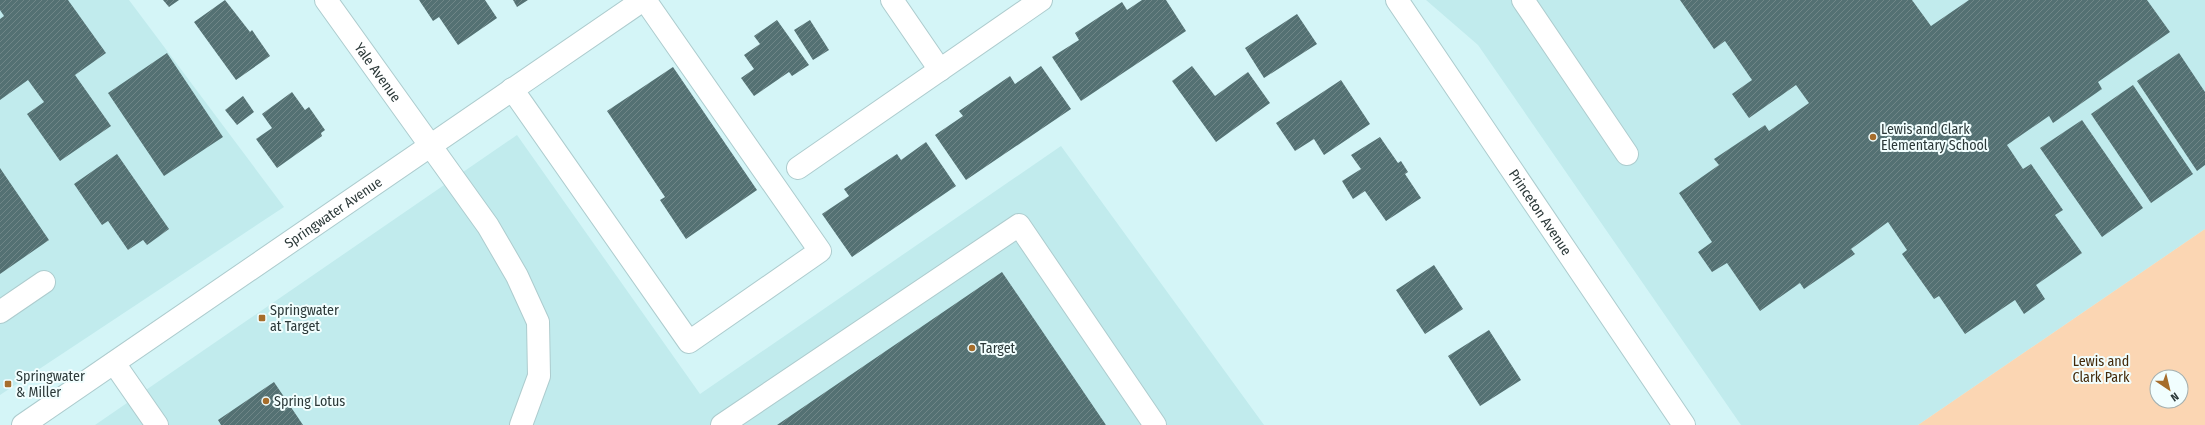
<svg xmlns="http://www.w3.org/2000/svg" width="2205" height="425" font-family="'Fira Sans Condensed',sans-serif">
<defs>
<pattern id="building-hatch" width="6" height="6" patternUnits="userSpaceOnUse"><rect width="6" height="6" fill="#547173"/><path d="M-1 1l2-2M0 6l6-6M5 7l2-2" fill="none" stroke="#6f8687"/></pattern>
</defs>
<rect width="100%" height="100%" fill="#d4f5f7"/>
<path fill="#c1ebed" d="M0,0H129L284,207L0,395Z
M1426,0H2205V229L1918,425H1741L1478,45Z
M517,135L700,394L1061,146L1264,425H95Z"/>
<path fill="#fbd6b3" fill-rule="evenodd" d="M2205,229V425H1918ZM2157,377H2181V401H2157Z"/>
<path fill="url(#building-hatch)" d="M0,0H68L106,53L75,75L111,126L60,161L27,114L44,102L28,80L0,100V19L4,16L0,10Z
M163,0H179L169,7Z
M225,0L250,32L252,30L270,56L236,80L194,22Z
M419,0H485L497,18L458,45L439,17L433,21Z
M513,0H528L517,7Z
M1142,0H1166L1186,31L1081,101L1052,57L1079,40L1075,33L1122,2L1127,10Z
M1680,0H1912L1931,26L1969,0H2147L2170,32L2098,82L2102,89L2053,123L2049,116L2007,145L2023,169L2031,164L2063,210L2055,215L2082,253L2036,285L2045,299L2024,314L2015,300L1965,334L1939,296L1934,299L1902,254L1907,250L1888,222L1851,249L1855,254L1804,289L1800,283L1760,311L1727,263L1712,272L1698,252L1712,242L1679,193L1719,165L1714,159L1765,125L1769,131L1809,103L1796,85L1749,118L1732,94L1752,80L1725,41L1714,49Z
M1297,14L1317,44L1264,78L1245,48Z
M777,20L809,65L792,76L789,72L754,96L741,78L754,69L744,55L760,44L754,36Z
M810,20L829,50L813,60L794,30Z
M167,53L223,137L164,176L108,93Z
M2179,53L2205,92V165L2197,171L2137,81Z
M1041,66L1071,109L966,180L935,135L963,116L959,111L1010,76L1015,84Z
M1192,66L1215,96L1248,72L1270,103L1216,142L1172,81Z
M673,67L757,190L686,239L660,200L665,197L607,111Z
M1341,80L1370,124L1324,155L1314,139L1295,151L1276,123Z
M2133,85L2193,174L2151,203L2091,114Z
M292,92L305,110L309,107L325,130L321,133L322,136L277,168L256,139L272,128L262,114Z
M243,96L254,112L237,125L225,110Z
M2082,120L2143,208L2102,237L2040,148Z
M1380,137L1398,163L1401,161L1408,172L1405,174L1421,198L1386,221L1365,191L1353,199L1342,181L1361,169L1351,155Z
M926,142L956,186L852,257L822,214L849,196L844,189L897,154L901,160Z
M117,154L169,229L147,245L143,240L128,250L108,221L102,225L74,184Z
M0,168L49,240L0,274Z
M1434,265L1463,309L1425,334L1396,290Z
M1002,272L1106,425H777Z
M1489,330L1521,380L1480,406L1448,356Z
M274,382L303,425H221L218,420Z"/>
<g fill="none" stroke-linecap="round" stroke-linejoin="round">
<g stroke="#adccce" stroke-width="24">
<g id="minor">
<path id="s1" d="M326,0L488,226L517,276L538,322L539,376L521,425"/>
<path d="M892,0L940,70"/>
<path id="s2" d="M1397,0L1684,425"/>
<path d="M1523,0L1627,154"/>
<path d="M512,89L689,342L820,251L645,0"/>
<path d="M798,168L1041,0"/>
<path d="M0,312L44,282"/>
<path d="M114,363L157,425"/>
<path id="s3" d="M23,425L643,0"/>
<path d="M722,425L1019,225L1155,425"/>
</g>
</g>
<use href="#minor" stroke="#fff" stroke-width="22"/>
</g>
<g fill="#a66d2b" stroke="#f1fefe" stroke-width="1.5">
<circle cx="1873" cy="137" r="4"/>
<rect x="258" y="314" width="8" height="8" rx="2"/>
<circle cx="972" cy="348" r="4"/>
<rect x="4" y="380" width="8" height="8" rx="2"/>
<circle cx="266" cy="401" r="4"/>
</g>
<g text-anchor="middle" dominant-baseline="central" stroke-width="4" stroke-linejoin="round" paint-order="stroke">
<g font-size="14" fill="#2b3838" stroke="#f1fefe">
<text stroke="none"><textPath href="#s1" startOffset="89">Yale Avenue</textPath></text>
<text stroke="none"><textPath href="#s3" startOffset="376">Springwater Avenue</textPath></text>
<text stroke="none"><textPath href="#s2" startOffset="256">Princeton Avenue</textPath></text>
</g>
<g font-size="14" fill="#2b3838" stroke="#f1fefe" text-anchor="start">
<text x="1881" y="129">Lewis and Clark<tspan x="1881" dy="16">Elementary School</tspan></text>
<text x="270" y="310">Springwater<tspan x="270" dy="16">at Target</tspan></text>
<text x="980" y="348">Target</text>
<text x="16" y="376">Springwater<tspan x="16" dy="16">&amp; Miller</tspan></text>
<text x="274" y="401">Spring Lotus</text>
</g>
<g font-size="14" fill="#432909" stroke="#f1fefe">
<text x="2101" y="361">Lewis and<tspan x="2101" dy="16">Clark Park</tspan></text>
</g>
</g>
<g transform="translate(2169 389) rotate(145)"><circle r="19" fill="#f1fefe" stroke="#a2afaf"/>
<path d="M0-3L7 15L0 10L-7 15Z" fill="#a66d2b"/>
<text y="-6" font-size="11" font-weight="bold" text-anchor="middle" fill="#2b3838">N</text>
</g>
</svg>
